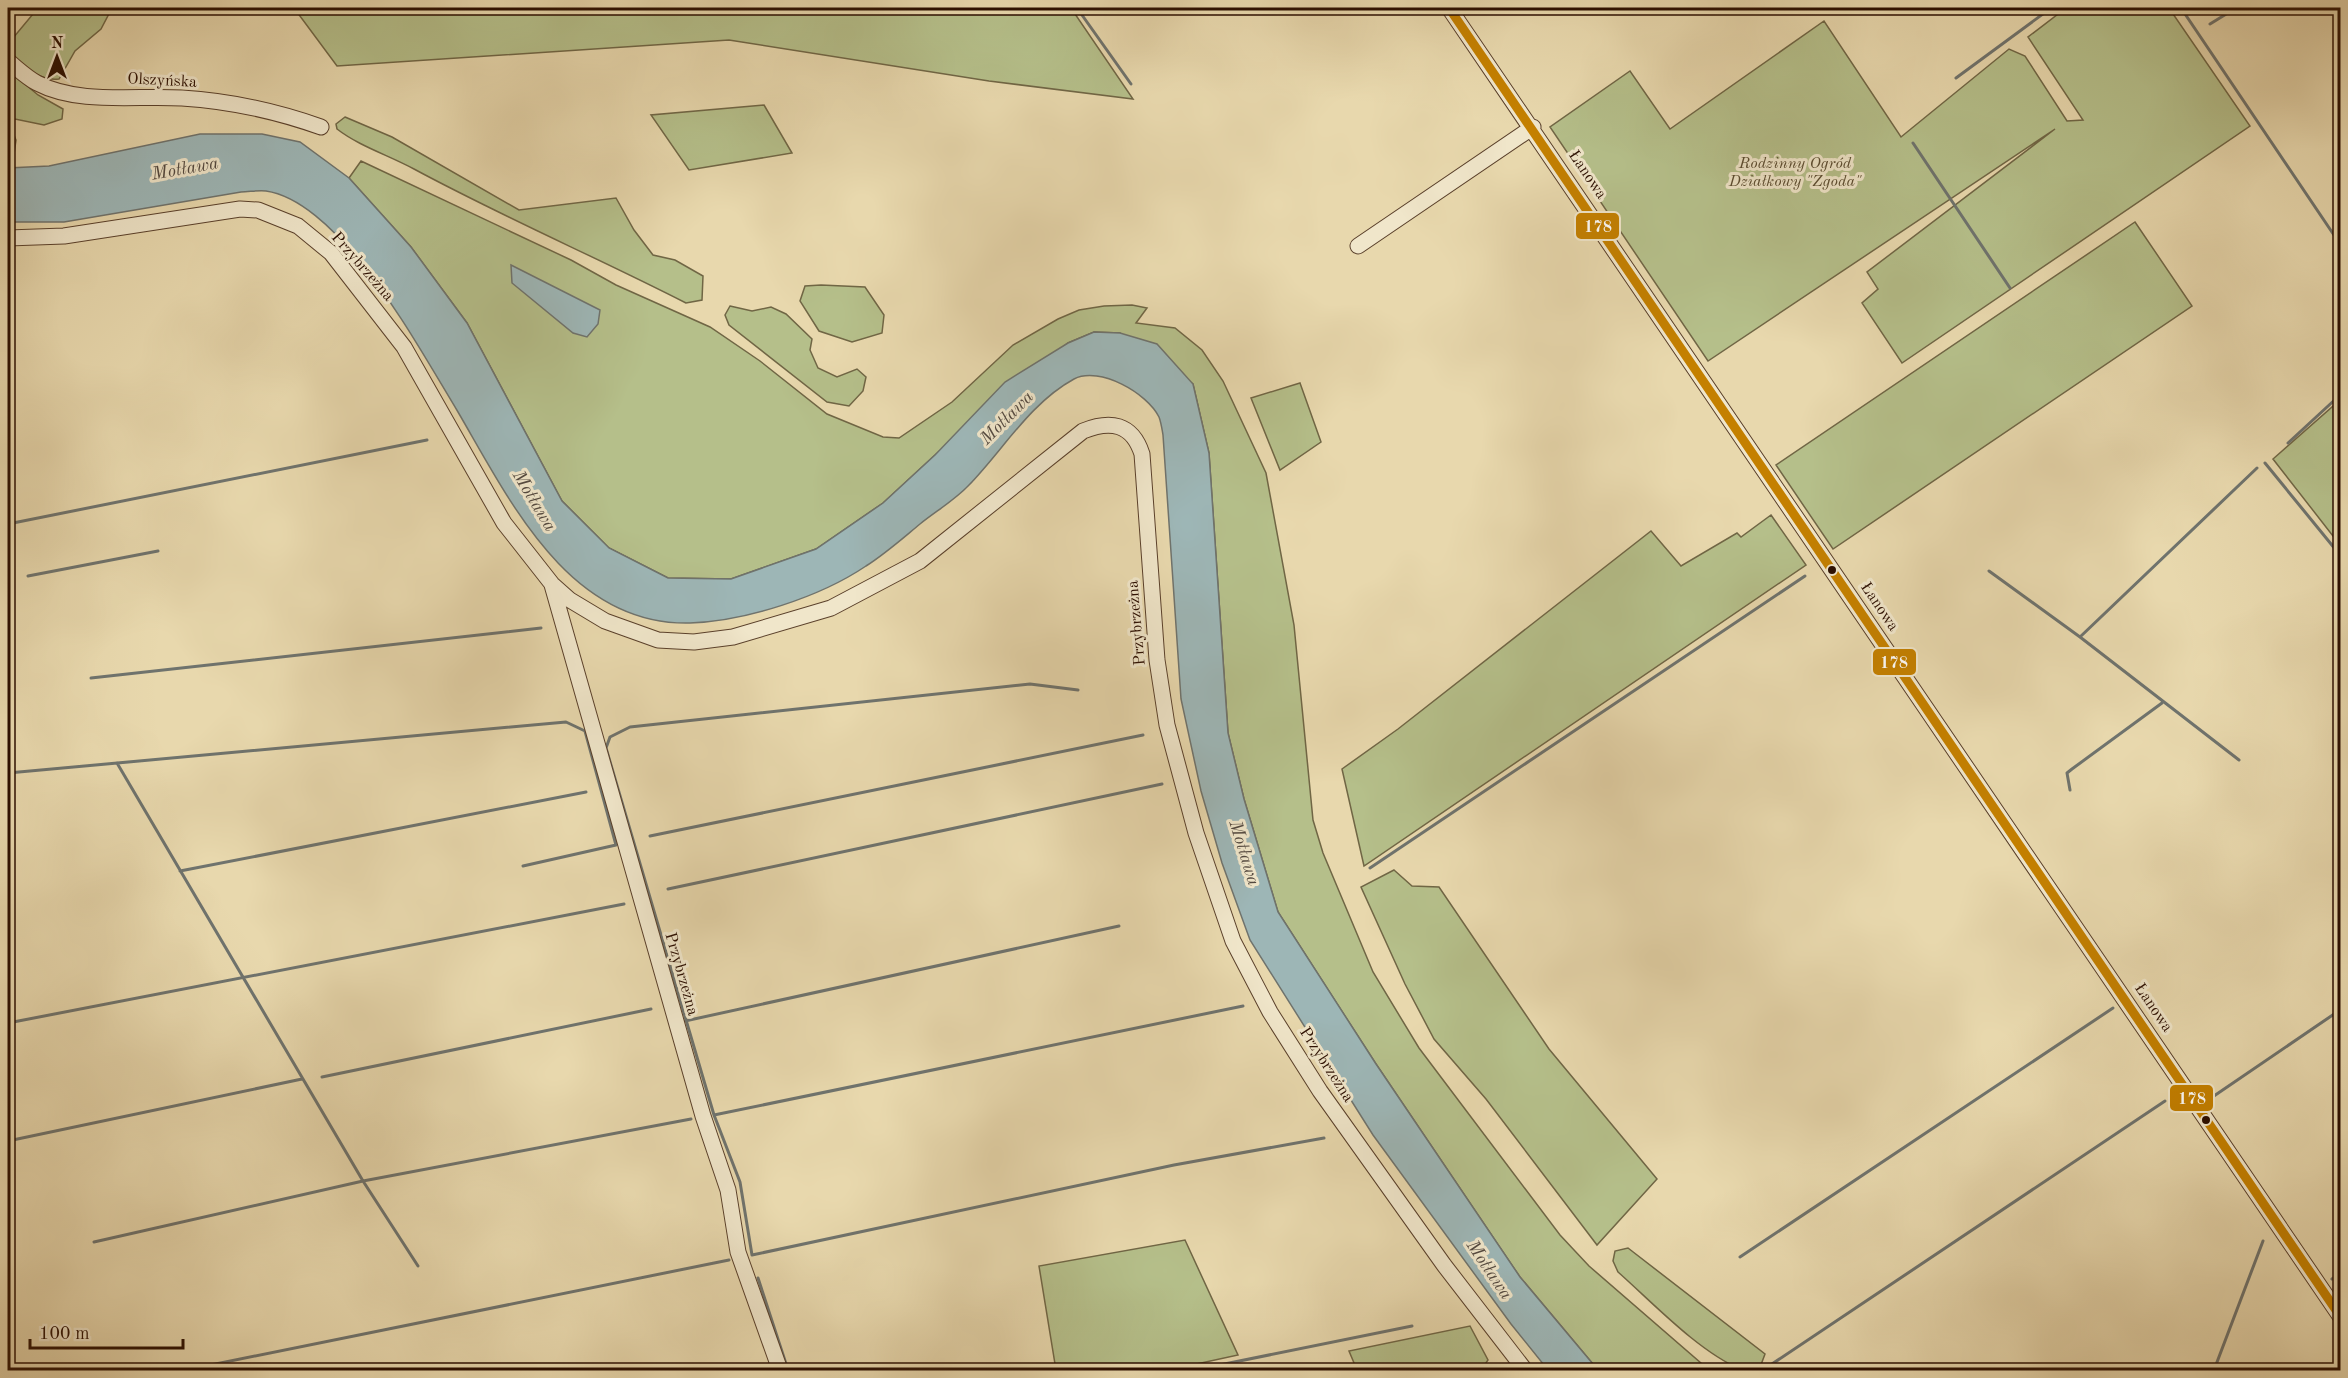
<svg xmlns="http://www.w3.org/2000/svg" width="2348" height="1378" font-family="'Old Standard TT',serif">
<rect width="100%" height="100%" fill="#e8d8ad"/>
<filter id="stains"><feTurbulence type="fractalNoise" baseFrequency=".00333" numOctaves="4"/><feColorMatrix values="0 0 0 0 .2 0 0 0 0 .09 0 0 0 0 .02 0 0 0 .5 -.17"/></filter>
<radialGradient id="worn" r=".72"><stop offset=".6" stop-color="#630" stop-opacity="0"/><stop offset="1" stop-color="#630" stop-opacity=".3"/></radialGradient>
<path fill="#b5bf8a" stroke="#706645" stroke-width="1.5" d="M38,8H112L101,29L75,51L59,79C40,82 22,65 8,54V44Z
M294,8H1071L1133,99L989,81L729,40L337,66Z
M2066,8H2169L2250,126L1902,363L1862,303L1878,289L1867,272L2055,129L1708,361L1550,127L1630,71L1670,129L1824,21L1901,137L2009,49L2025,56L2067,121L2083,120L2028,37Z
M8,70L38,95L63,109L62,119L44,125L15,119L9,123L16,140L12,167L8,168Z
M764,105L792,153L689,170L651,115Z
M345,117L392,137L519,210L616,198L634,230L653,255L675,260L703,276L702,300L686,303C596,257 503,217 414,169C388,155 359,146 337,129L336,124Z
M361,161L571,260L616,285L710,327L760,361L827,414L883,437L899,438L952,402L1013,345L1058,319L1079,310L1104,306L1132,305L1147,308L1136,323L1175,328L1202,350L1223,381L1266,473L1294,625L1313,820L1323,853L1373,972L1419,1048L1560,1235L1589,1266L1709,1370H1598L1520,1277L1376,1064L1278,912L1244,799L1228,733L1209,453L1193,384L1120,333L1094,332L1068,343L935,455L883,503L816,549L731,579L668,578L609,548L562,501L467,323L411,247L349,178Z
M2135,222L2192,306L1833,549L1776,465Z
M821,285L865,287L884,315L882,333L852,342L819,331L800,301L805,286Z
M730,306L752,311L771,307L786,314L812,339L810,350L818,368L837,377L857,369L866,377L863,391L849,406L827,402L729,325L725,315Z
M1300,383L1321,442L1280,470L1251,398Z
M2340,400V545L2273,459Z
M1771,515L1806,565L1364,866L1342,769L1398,729L1651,531L1681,566L1737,533L1741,537Z
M1394,870L1412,886L1439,887L1549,1049L1657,1179L1597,1245L1486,1099L1434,1039L1405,984L1361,887Z
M1185,1240L1238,1355L1169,1370H1056L1039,1266Z
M1628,1248L1765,1354L1759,1370C1753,1371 1746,1372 1740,1369C1698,1351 1653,1303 1618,1272L1613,1261L1615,1251Z
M1470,1326L1488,1360L1481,1370H1357L1349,1351Z"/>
<path fill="#9db6b6" stroke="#6f736d" stroke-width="1.5" d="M200,134H262L300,142L349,178L411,247L467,323L562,501L609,548L668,578L731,579L816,549L883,503L935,455L1005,382L1068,343L1094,332L1120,333L1157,344L1193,384L1209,453L1228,733L1244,799L1278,912L1376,1064L1520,1277L1598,1370H1548L1511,1324L1373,1135L1250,940L1222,863L1201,791L1181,699L1163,435C1162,429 1161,422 1159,417C1147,393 1100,366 1074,379C1030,403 1003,450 969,485C955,500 936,511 920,524C903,538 885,554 866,566C820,597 746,621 690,623C569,626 510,501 458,412C426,359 395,303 355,256C334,230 300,196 266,191C258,190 249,192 241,192L64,222H8V168L49,166Z
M511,265L600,310L598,324L587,337L573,333L512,283Z"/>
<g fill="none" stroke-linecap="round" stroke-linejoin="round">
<path stroke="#6f736d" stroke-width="3" d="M1077,8L1131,84
M2181,8L2340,244
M2210,24L2236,8
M1956,78L2051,8
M1913,143L2010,288
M2288,443L2340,395
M2265,463L2340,555
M8,524L427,440
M1989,571L2080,637L2257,468
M28,576L158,551
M2080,637L2239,760
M91,678L541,628
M1078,690L1030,684L630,727L610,737L606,748L714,1115L740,1182L752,1255L1174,1165L1324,1138
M117,763L363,1181L418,1266
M8,773L566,722L585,731L616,845L523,866
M2070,790L2067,773L2072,769L2162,703
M650,836L1143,735
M1370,868L1805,576
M180,871L586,792
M668,889L1162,784
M685,1021L1119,926
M8,1023L624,904
M322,1077L651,1009
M2211,1098L2340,1010
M714,1115L1243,1006
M8,1141L302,1079
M94,1242L363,1181L691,1119
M1740,1257L2113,1008
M758,1278L788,1370
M2332,1279L2340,1273
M186,1370L729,1260
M1195,1370L1412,1326
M1763,1370L2165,1101
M2214,1370L2263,1241"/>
<g stroke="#5a402b" stroke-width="17">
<path id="minor" d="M1449,8L2340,1316
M8,61C17,68 26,77 37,83C79,105 136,95 182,98C230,101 276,111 321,127
M8,238L64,236L240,209L258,210L298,226L331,253L404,347L504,523L552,584L570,600L605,621L658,640L694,642L733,637L831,608L920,561L1083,431C1110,420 1132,423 1142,454L1157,660L1167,725L1196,833L1233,941L1270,1012L1320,1091L1444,1265L1525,1370
M1358,246L1533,127
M552,585L703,1116L728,1190L738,1252L780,1370"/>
</g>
<use href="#minor" stroke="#f0e6ca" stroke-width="15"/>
<g stroke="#f0e6ca" stroke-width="14">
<path id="bus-1" d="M1449,8L2340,1316"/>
</g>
<use href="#bus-1" stroke="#c48000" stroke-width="9"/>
</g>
<g fill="#2b0e00" stroke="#f0e6ca" stroke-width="2">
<circle cx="1832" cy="570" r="5"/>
<circle cx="2206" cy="1120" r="5"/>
</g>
<g text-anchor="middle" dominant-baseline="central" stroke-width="6" stroke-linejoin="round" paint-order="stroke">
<g font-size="16" fill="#2b0e00" stroke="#f0e6ca">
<text transform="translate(162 81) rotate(3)">Olszyńska</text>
<text transform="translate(1587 175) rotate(56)">Łanowa</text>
<text transform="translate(362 267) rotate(49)">Przybrzeżna</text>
<text transform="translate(1879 607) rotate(56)">Łanowa</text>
<text transform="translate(1137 623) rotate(-95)">Przybrzeżna</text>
<text transform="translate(681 974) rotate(74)">Przybrzeżna</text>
<text transform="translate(2153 1008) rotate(56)">Łanowa</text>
<text transform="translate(1326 1065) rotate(57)">Przybrzeżna</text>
</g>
<g font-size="16" font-style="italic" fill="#5b4c30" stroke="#f0e6ca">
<text x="1795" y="164">Rodzinny Ogród<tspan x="1795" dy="18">Działkowy "Zgoda"</tspan></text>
</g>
<g font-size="18" font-style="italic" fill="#534940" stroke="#f0e6ca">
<text transform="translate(185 169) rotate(-10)">Motława</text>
<text transform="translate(1007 418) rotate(-45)">Motława</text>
<text transform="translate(534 501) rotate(59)">Motława</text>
<text transform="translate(1244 853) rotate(73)">Motława</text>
<text transform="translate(1489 1270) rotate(56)">Motława</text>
</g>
</g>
<g stroke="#f0e6ca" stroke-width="2">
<rect x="1575" y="212" width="45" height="28" rx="6" fill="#c48000"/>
<rect x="1872" y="648" width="45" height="28" rx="6" fill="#c48000"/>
<rect x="2169" y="1084" width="45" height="28" rx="6" fill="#c48000"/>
</g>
<g font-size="16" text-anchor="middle" font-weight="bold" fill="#fff">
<text x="1598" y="232">178</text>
<text x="1894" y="668">178</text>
<text x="2192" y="1104">178</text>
</g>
<rect width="2348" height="1378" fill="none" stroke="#e8d8ad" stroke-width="30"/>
<rect x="9" y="9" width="2330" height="1360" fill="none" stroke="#2b0e00" stroke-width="3"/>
<rect x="15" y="15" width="2318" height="1348" fill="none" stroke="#2b0e00" stroke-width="1.5"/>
<g transform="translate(57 57)" stroke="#f0e6ca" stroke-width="4.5" paint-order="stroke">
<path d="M0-4.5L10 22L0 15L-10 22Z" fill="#2b0e00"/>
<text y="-9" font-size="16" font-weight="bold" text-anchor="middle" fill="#2b0e00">N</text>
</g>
<path d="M30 1339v9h153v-9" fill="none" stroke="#2b0e00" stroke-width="3"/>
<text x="39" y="1339" font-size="18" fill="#2b0e00" stroke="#f0e6ca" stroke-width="4.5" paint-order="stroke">100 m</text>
<rect width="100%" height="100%" filter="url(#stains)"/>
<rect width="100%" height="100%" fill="url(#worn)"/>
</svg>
